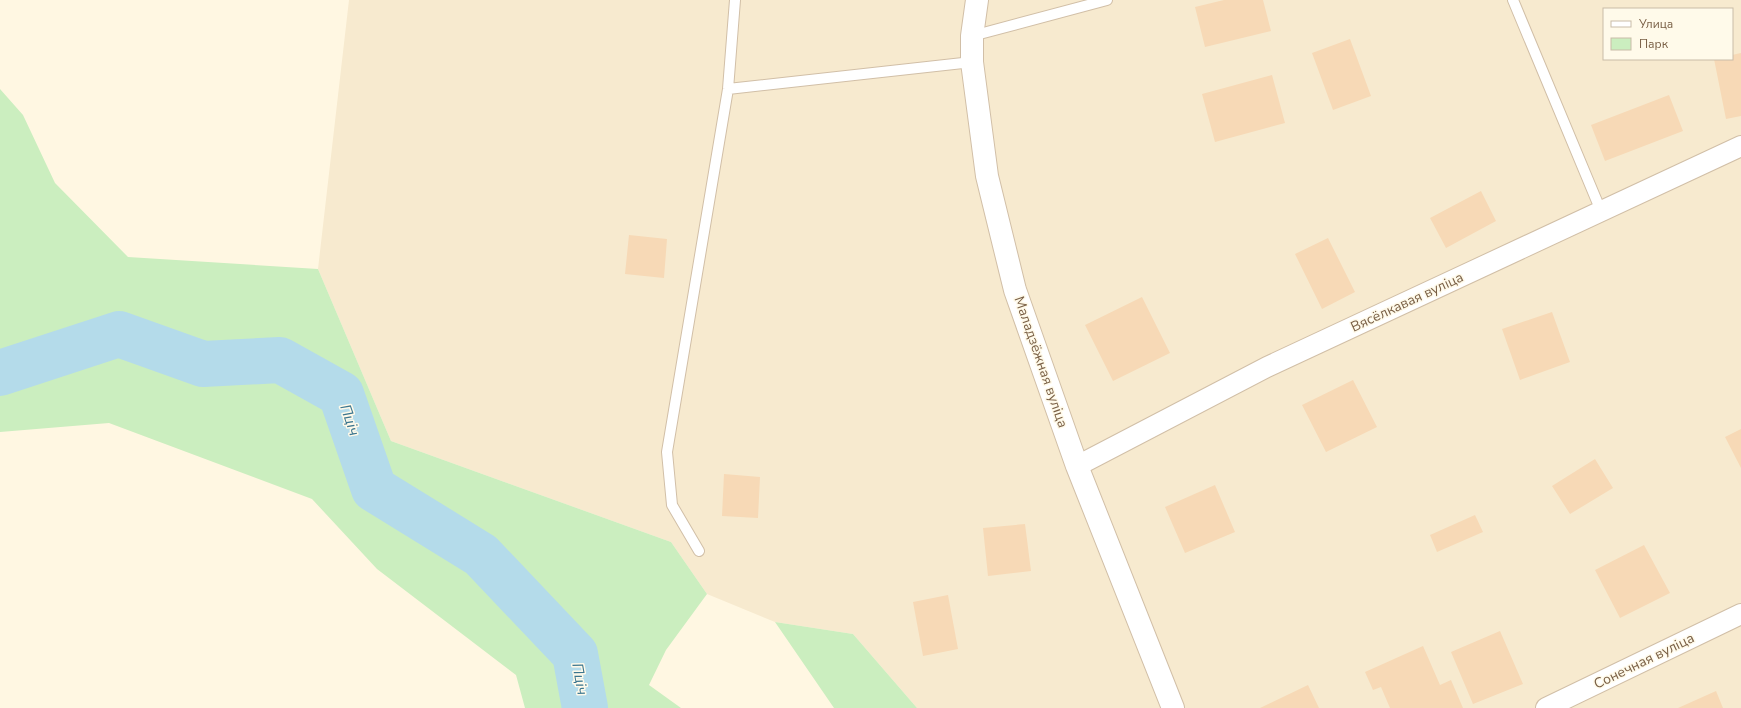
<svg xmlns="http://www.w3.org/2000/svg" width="1741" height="708" font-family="'Nunito Sans',sans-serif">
<rect width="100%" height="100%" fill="#fff7e2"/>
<path fill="#f7eacf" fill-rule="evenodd" d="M349,0H1741V708H917L853,634L775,622L707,594L671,542L391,441L318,269ZM1604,9H1732V59H1604Z"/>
<path fill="#cbeebf" d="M0,89L23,115L55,183L128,257L318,269L391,441L671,542L707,594L666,650L649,685L681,708H525L516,675L377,569L312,499L109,423L0,432Z
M775,622L853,634L917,708H834Z"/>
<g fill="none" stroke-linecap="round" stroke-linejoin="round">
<path stroke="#b4dbea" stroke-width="46" d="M0,373L119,334L203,364L280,360L341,394L374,489L481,555L575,654L585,708"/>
</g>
<path fill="#f7d9b6" d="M1224,0H1263L1271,31L1205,47L1195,7Z
M1350,39L1371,96L1333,110L1312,53Z
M1741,53V116L1726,119L1714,59H1732V55Z
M1272,75L1285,123L1215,142L1202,94Z
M1669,95L1683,131L1605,161L1591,125Z
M1481,191L1496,221L1446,248L1430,218Z
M629,235L667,239L664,278L625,274Z
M1328,238L1355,292L1322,309L1295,254Z
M1142,297L1170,353L1113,381L1085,325Z
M1552,312L1570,362L1520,380L1502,329Z
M1353,380L1377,427L1326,452L1302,405Z
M1741,429V468L1725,437Z
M1595,459L1613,488L1570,514L1552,486Z
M724,474L760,477L758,518L722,516Z
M1215,485L1235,532L1185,553L1165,507Z
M1475,515L1483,532L1437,552L1430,535Z
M1025,524L1031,571L988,576L983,528Z
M1644,545L1670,593L1620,618L1595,570Z
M948,595L958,649L923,656L913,602Z
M1500,631L1523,684L1473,704L1451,652Z
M1423,646L1440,685L1451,680L1463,708H1390L1381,687L1373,690L1365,672Z
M1308,685L1319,708H1260Z
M1716,691L1723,708H1678Z"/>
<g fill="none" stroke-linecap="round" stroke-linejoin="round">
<g stroke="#d1bfa7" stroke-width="12">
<path id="service" d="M1513,0L1601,211
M972,36L1107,0
M728,89L972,62
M699,551L672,505L667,452L728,89L735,0"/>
</g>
<g stroke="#d1bfa7" stroke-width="22">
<path id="minor" d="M1077,466L1267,367L1741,146
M1546,708L1741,614"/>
</g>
<g stroke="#d1bfa7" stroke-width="24">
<path id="tertiary" d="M977,0L972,36V62L987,176L1015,290L1077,466L1173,708"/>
</g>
<use href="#service" stroke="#fff" stroke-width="10"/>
<use href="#minor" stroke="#fff" stroke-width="20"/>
<use href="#tertiary" stroke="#fff" stroke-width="22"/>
</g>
<g text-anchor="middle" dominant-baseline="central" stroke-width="3" stroke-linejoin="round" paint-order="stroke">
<g font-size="14" fill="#795f45" stroke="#fffaea">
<text transform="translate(1407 302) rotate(-25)">Вясёлкавая вуліца</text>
<text transform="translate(1041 362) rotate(71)">Маладзёжная вуліца</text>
<text transform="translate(1644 661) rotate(-26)">Сонечная вуліца</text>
</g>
<g font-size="15" font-style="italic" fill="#3c768f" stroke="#fffaea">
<text transform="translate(350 420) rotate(71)">Пціч</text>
<text transform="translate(580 679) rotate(80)">Пціч</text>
</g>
</g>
<rect x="1603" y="8" width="130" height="52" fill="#fffaea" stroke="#c9bca8"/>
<rect x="1611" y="21" width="20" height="6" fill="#ffffff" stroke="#c9bca8"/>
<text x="1639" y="28" font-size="12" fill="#795f45">Улица</text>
<rect x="1611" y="38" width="20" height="12" fill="#cbeebf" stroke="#c9bca8"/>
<text x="1639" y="48" font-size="12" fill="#795f45">Парк</text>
</svg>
